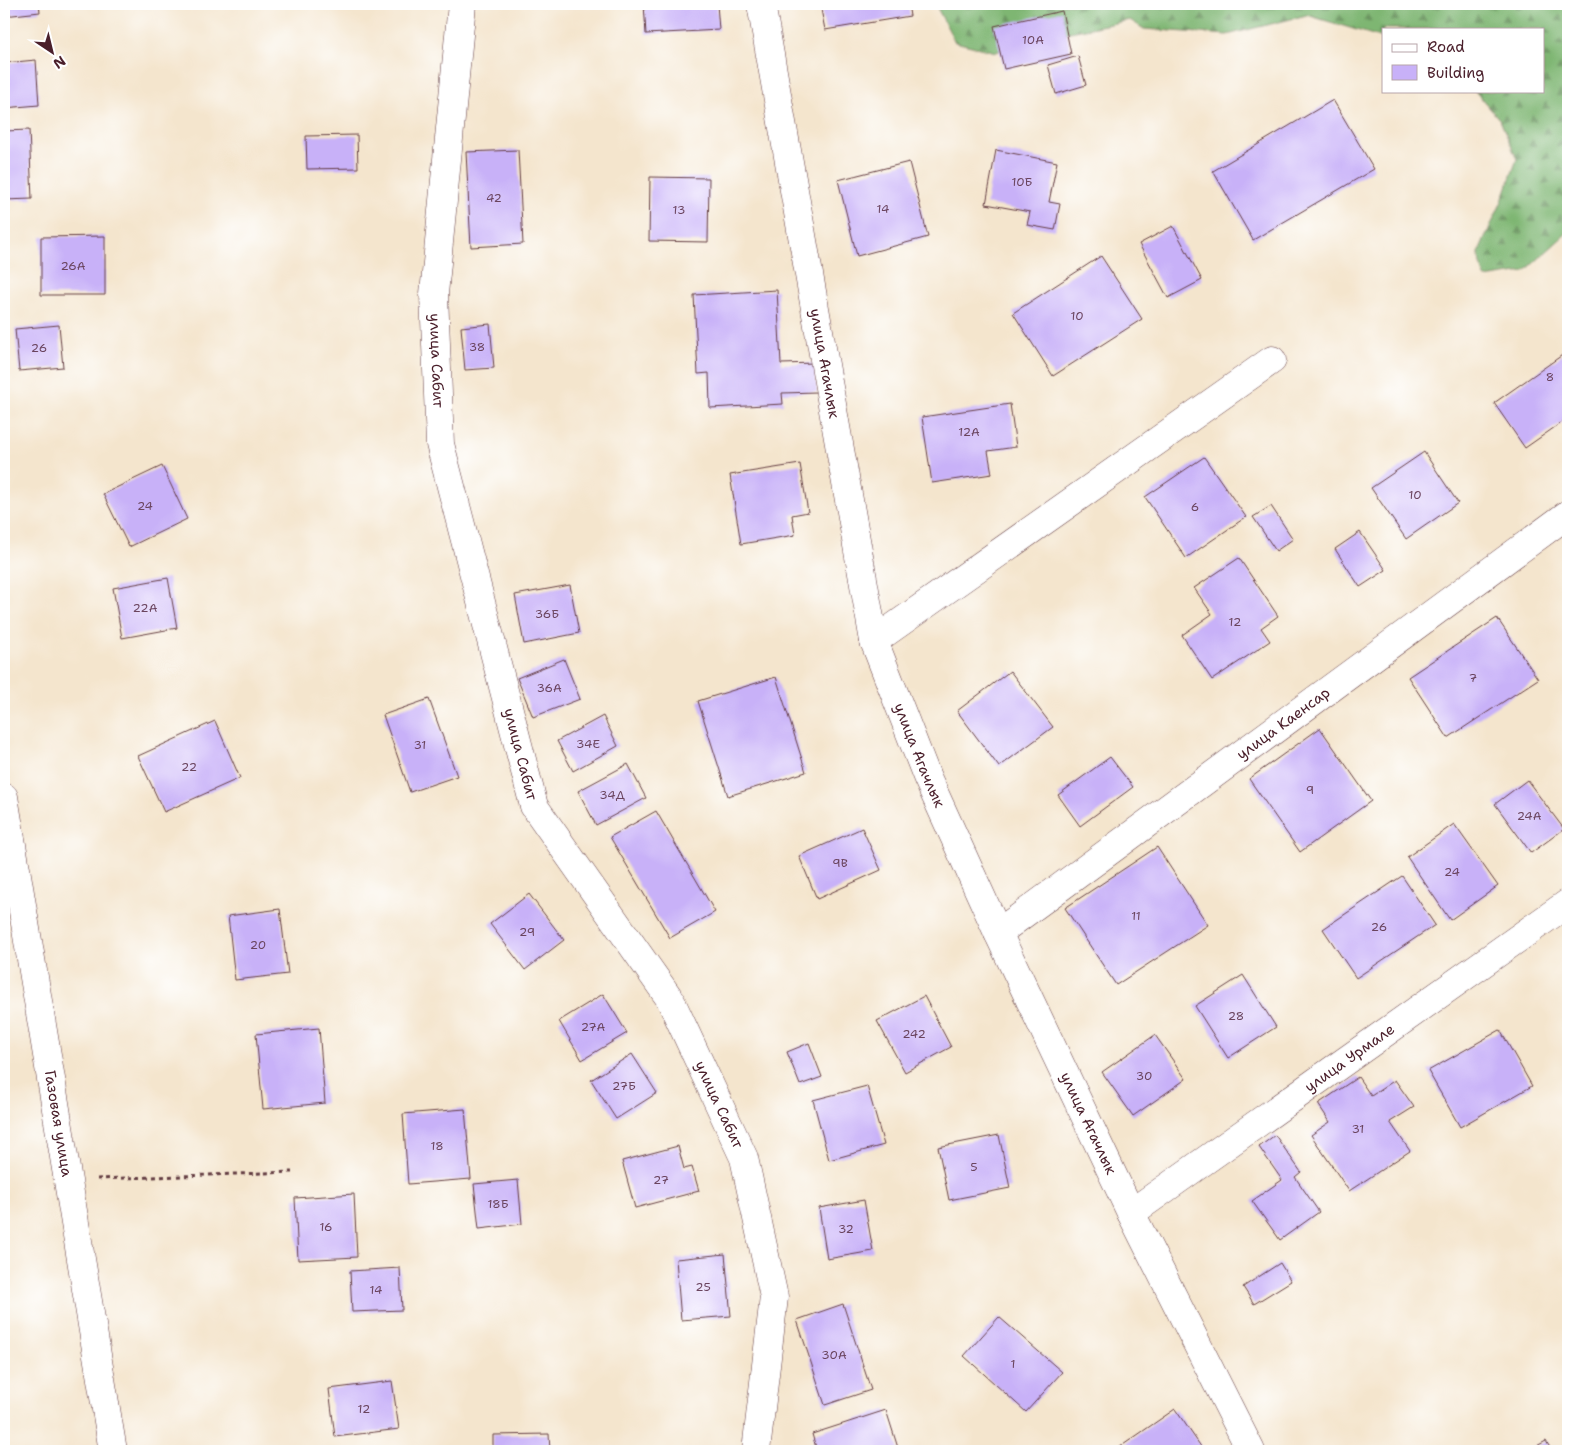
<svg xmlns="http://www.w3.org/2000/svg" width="1572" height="1455" font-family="'Shantell Sans',sans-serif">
<defs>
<pattern id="forest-firs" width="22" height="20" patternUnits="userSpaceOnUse" patternTransform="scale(1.25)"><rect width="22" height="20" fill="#7eb672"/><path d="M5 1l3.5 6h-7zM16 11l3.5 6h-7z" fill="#69935e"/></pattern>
</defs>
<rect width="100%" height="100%" fill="#fff"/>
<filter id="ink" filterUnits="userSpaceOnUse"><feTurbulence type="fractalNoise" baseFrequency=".02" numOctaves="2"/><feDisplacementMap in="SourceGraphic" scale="10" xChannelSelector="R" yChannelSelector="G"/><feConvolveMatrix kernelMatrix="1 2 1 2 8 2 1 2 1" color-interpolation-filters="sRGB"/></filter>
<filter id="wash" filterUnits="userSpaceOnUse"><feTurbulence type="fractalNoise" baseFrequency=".0096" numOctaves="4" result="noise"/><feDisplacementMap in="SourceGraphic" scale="20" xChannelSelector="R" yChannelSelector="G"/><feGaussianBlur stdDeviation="1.12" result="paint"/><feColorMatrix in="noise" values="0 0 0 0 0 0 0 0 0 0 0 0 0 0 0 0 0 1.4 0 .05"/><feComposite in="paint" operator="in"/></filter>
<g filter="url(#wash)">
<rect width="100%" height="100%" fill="#f4e5cd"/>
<path fill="url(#forest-firs)" stroke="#646a4e" d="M935,4H1568V232L1524,272L1485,278L1478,253L1502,201L1517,159L1500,120L1475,91H1543V29H1383V38L1307,15L1227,35L1144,29L1130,20L1030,40L996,52L955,42Z"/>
<g id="blocks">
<path fill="#c8b1f8" d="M4,4H39L40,12L4,16Z
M644,4H717L719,30L646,34Z
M820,4H908L910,16L825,30Z
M1062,11L1071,54L1004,69L994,26Z
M1078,56L1086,85L1056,94L1048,65Z
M36,60L39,105L4,108V63Z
M1333,100L1374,169L1253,240L1213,171Z
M29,130L32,199L4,200V131Z
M357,135L358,168L307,169L306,136Z
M518,150L523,244L471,247L466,152Z
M996,150L1057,162L1049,202L1060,204L1055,230L1027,225L1030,212L986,204Z
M909,162L928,237L857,256L838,180Z
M650,177L709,178L708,242L649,241Z
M1173,226L1202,280L1168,298L1139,244Z
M105,236V295H41V237Z
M1101,256L1142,319L1053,376L1013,313Z
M777,290L781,364L815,363L817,392L782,393L783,404L710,408L709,373L698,374L694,295Z
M490,324L494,368L465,370L461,327Z
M59,325L63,367L19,371L15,329Z
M1568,351V418L1525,448L1494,403Z
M1010,404L1016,447L988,451L992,474L932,483L922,417Z
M1424,452L1458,503L1406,539L1371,488Z
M1204,457L1246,517L1186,558L1145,497Z
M800,464L808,512L792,515L795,535L741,544L730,475Z
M162,466L187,519L129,547L103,494Z
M1271,506L1293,539L1276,551L1253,517Z
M1360,532L1386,570L1360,587L1335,549Z
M1239,558L1278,616L1261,628L1270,641L1212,680L1182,635L1212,614L1194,588Z
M168,578L177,628L122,638L113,588Z
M570,585L579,633L524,644L515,595Z
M1497,618L1538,679L1448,738L1408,677Z
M564,659L580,699L533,717L517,678Z
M1010,671L1053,727L999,767L957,711Z
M776,677L806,772L728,796L698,701Z
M429,699L457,776L410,792L383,715Z
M603,716L618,746L573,771L557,741Z
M215,721L240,778L164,812L138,756Z
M1320,728L1371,801L1300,852L1249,779Z
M1110,757L1133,787L1080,826L1058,795Z
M628,764L646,798L596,825L578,791Z
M1527,780L1564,829L1531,853L1495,804Z
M656,811L715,912L670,938L610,837Z
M1454,824L1498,886L1450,920L1407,857Z
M862,828L881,870L817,899L799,856Z
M1157,847L1208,925L1116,985L1065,908Z
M1402,876L1435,925L1356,978L1323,929Z
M529,894L564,940L525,970L490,924Z
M280,909L288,974L235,980L228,916Z
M1243,975L1276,1027L1228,1058L1195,1006Z
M603,994L627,1033L582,1060L559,1021Z
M924,996L951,1047L905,1072L877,1021Z
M319,1028L325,1103L263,1109L256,1034Z
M1500,1030L1532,1086L1460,1127L1428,1071Z
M1155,1035L1186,1079L1133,1116L1102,1072Z
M809,1043L822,1077L800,1085L787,1052Z
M632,1054L657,1093L616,1119L591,1080Z
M1358,1077L1371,1096L1395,1080L1414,1107L1390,1122L1410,1151L1349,1191L1311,1135L1330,1122L1318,1104Z
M867,1086L884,1145L829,1160L813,1100Z
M465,1109L471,1179L408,1184L403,1114Z
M999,1135L1010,1188L949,1200L938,1147Z
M1275,1135L1301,1172L1295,1177L1319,1212L1280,1240L1252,1201L1282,1180L1259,1147Z
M678,1146L684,1169L692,1167L699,1191L635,1208L622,1161Z
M518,1180L522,1224L479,1229L474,1184Z
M354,1194L357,1257L298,1260L295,1198Z
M864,1200L873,1251L827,1259L819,1208Z
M725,1254L731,1316L681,1320L676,1259Z
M1280,1263L1291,1281L1254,1304L1243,1287Z
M400,1268L402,1310L352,1312L350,1271Z
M843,1304L871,1390L825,1405L797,1320Z
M999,1317L1062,1372L1026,1412L964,1356Z
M392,1381L399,1429L335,1437L329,1389Z
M1175,1409L1204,1451H1123L1120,1447Z
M886,1410L899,1451H817L812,1434Z
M549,1434L550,1451H493V1435Z
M1546,1441L1552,1451H1527Z"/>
</g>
</g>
<g filter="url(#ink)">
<use href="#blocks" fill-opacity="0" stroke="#643d43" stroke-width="1"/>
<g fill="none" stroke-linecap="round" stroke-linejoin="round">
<g stroke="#643d43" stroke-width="29">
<g id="minor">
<path id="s1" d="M462,4L434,294L440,444L534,806L670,999L744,1158L774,1297L756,1451"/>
<path id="s2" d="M761,4L874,641L927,777L998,933L1131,1213L1251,1451"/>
<path d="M874,641L1272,360"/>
<path id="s3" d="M4,797L113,1451"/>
<path id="s4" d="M998,933L1568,514"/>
<path id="s5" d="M1131,1213L1568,903"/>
</g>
</g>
<path stroke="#643d43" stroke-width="3" stroke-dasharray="4 4" stroke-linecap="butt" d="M97,1179L292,1172"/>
<use href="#minor" stroke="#fff" stroke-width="28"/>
</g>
</g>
<g text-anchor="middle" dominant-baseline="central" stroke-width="5" stroke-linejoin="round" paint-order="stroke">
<g font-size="12" fill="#6a445e">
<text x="1033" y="40">10А</text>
<text x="1022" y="182">10Б</text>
<text x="494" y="198">42</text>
<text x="883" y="209">14</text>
<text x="679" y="210">13</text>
<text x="73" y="266">26А</text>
<text x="1077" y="316">10</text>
<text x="477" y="347">38</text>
<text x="39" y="348">26</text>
<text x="1550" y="377">8</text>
<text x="969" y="432">12А</text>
<text x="1415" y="495">10</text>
<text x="145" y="506">24</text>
<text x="1195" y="507">6</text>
<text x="145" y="608">22А</text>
<text x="547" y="614">36Б</text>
<text x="1235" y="622">12</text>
<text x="1473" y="678">7</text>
<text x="549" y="688">36А</text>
<text x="588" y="744">34Е</text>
<text x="420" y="745">31</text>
<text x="189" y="767">22</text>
<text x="1310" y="790">9</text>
<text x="612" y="795">34Д</text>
<text x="1529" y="816">24А</text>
<text x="840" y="863">9В</text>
<text x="1452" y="872">24</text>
<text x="1136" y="916">11</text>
<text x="1379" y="927">26</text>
<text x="527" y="932">29</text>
<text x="258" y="945">20</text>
<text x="1236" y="1016">28</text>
<text x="593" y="1027">27А</text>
<text x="914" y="1034">242</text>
<text x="1144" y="1076">30</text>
<text x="624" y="1086">27Б</text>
<text x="1358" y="1129">31</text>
<text x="437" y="1146">18</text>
<text x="974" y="1167">5</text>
<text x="661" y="1180">27</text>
<text x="498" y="1204">18Б</text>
<text x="326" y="1227">16</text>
<text x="846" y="1229">32</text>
<text x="703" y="1287">25</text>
<text x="376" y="1290">14</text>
<text x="834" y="1355">30А</text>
<text x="1013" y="1364">1</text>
<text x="364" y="1409">12</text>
</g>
<g font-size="15" fill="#4a1f2b" stroke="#fff">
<text stroke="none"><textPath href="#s1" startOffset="358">улица Сабит</textPath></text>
<text stroke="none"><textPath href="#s2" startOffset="365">улица Агачлык</textPath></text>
<text stroke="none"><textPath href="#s4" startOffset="354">улица Каенсар</textPath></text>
<text stroke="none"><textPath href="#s1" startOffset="762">улица Сабит</textPath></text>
<text stroke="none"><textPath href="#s2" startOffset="770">улица Агачлык</textPath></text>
<text stroke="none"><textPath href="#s5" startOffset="268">улица Урмале</textPath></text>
<text stroke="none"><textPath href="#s1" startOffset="1168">улица Сабит</textPath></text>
<text stroke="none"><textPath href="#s3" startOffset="331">Газовая улица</textPath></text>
<text stroke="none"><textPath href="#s2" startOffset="1175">улица Агачлык</textPath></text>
</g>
</g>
<rect width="1572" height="1455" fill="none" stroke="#fff" stroke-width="20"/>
<rect x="1382" y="28" width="162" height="65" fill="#ffffff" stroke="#b7a5aa"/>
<rect x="1392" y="44" width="25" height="8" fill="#ffffff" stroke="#b7a5aa"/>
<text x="1427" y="52" font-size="15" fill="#4a1f2b">Road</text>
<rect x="1392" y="65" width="25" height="15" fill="#c8b1f8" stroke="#b7a5aa"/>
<text x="1427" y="78" font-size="15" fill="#4a1f2b">Building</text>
<g transform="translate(52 52) rotate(145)" stroke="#ffffff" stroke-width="4" paint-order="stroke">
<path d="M0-4L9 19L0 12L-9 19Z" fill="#4a1f2b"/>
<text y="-8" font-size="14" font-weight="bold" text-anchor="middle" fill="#4a1f2b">N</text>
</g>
</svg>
